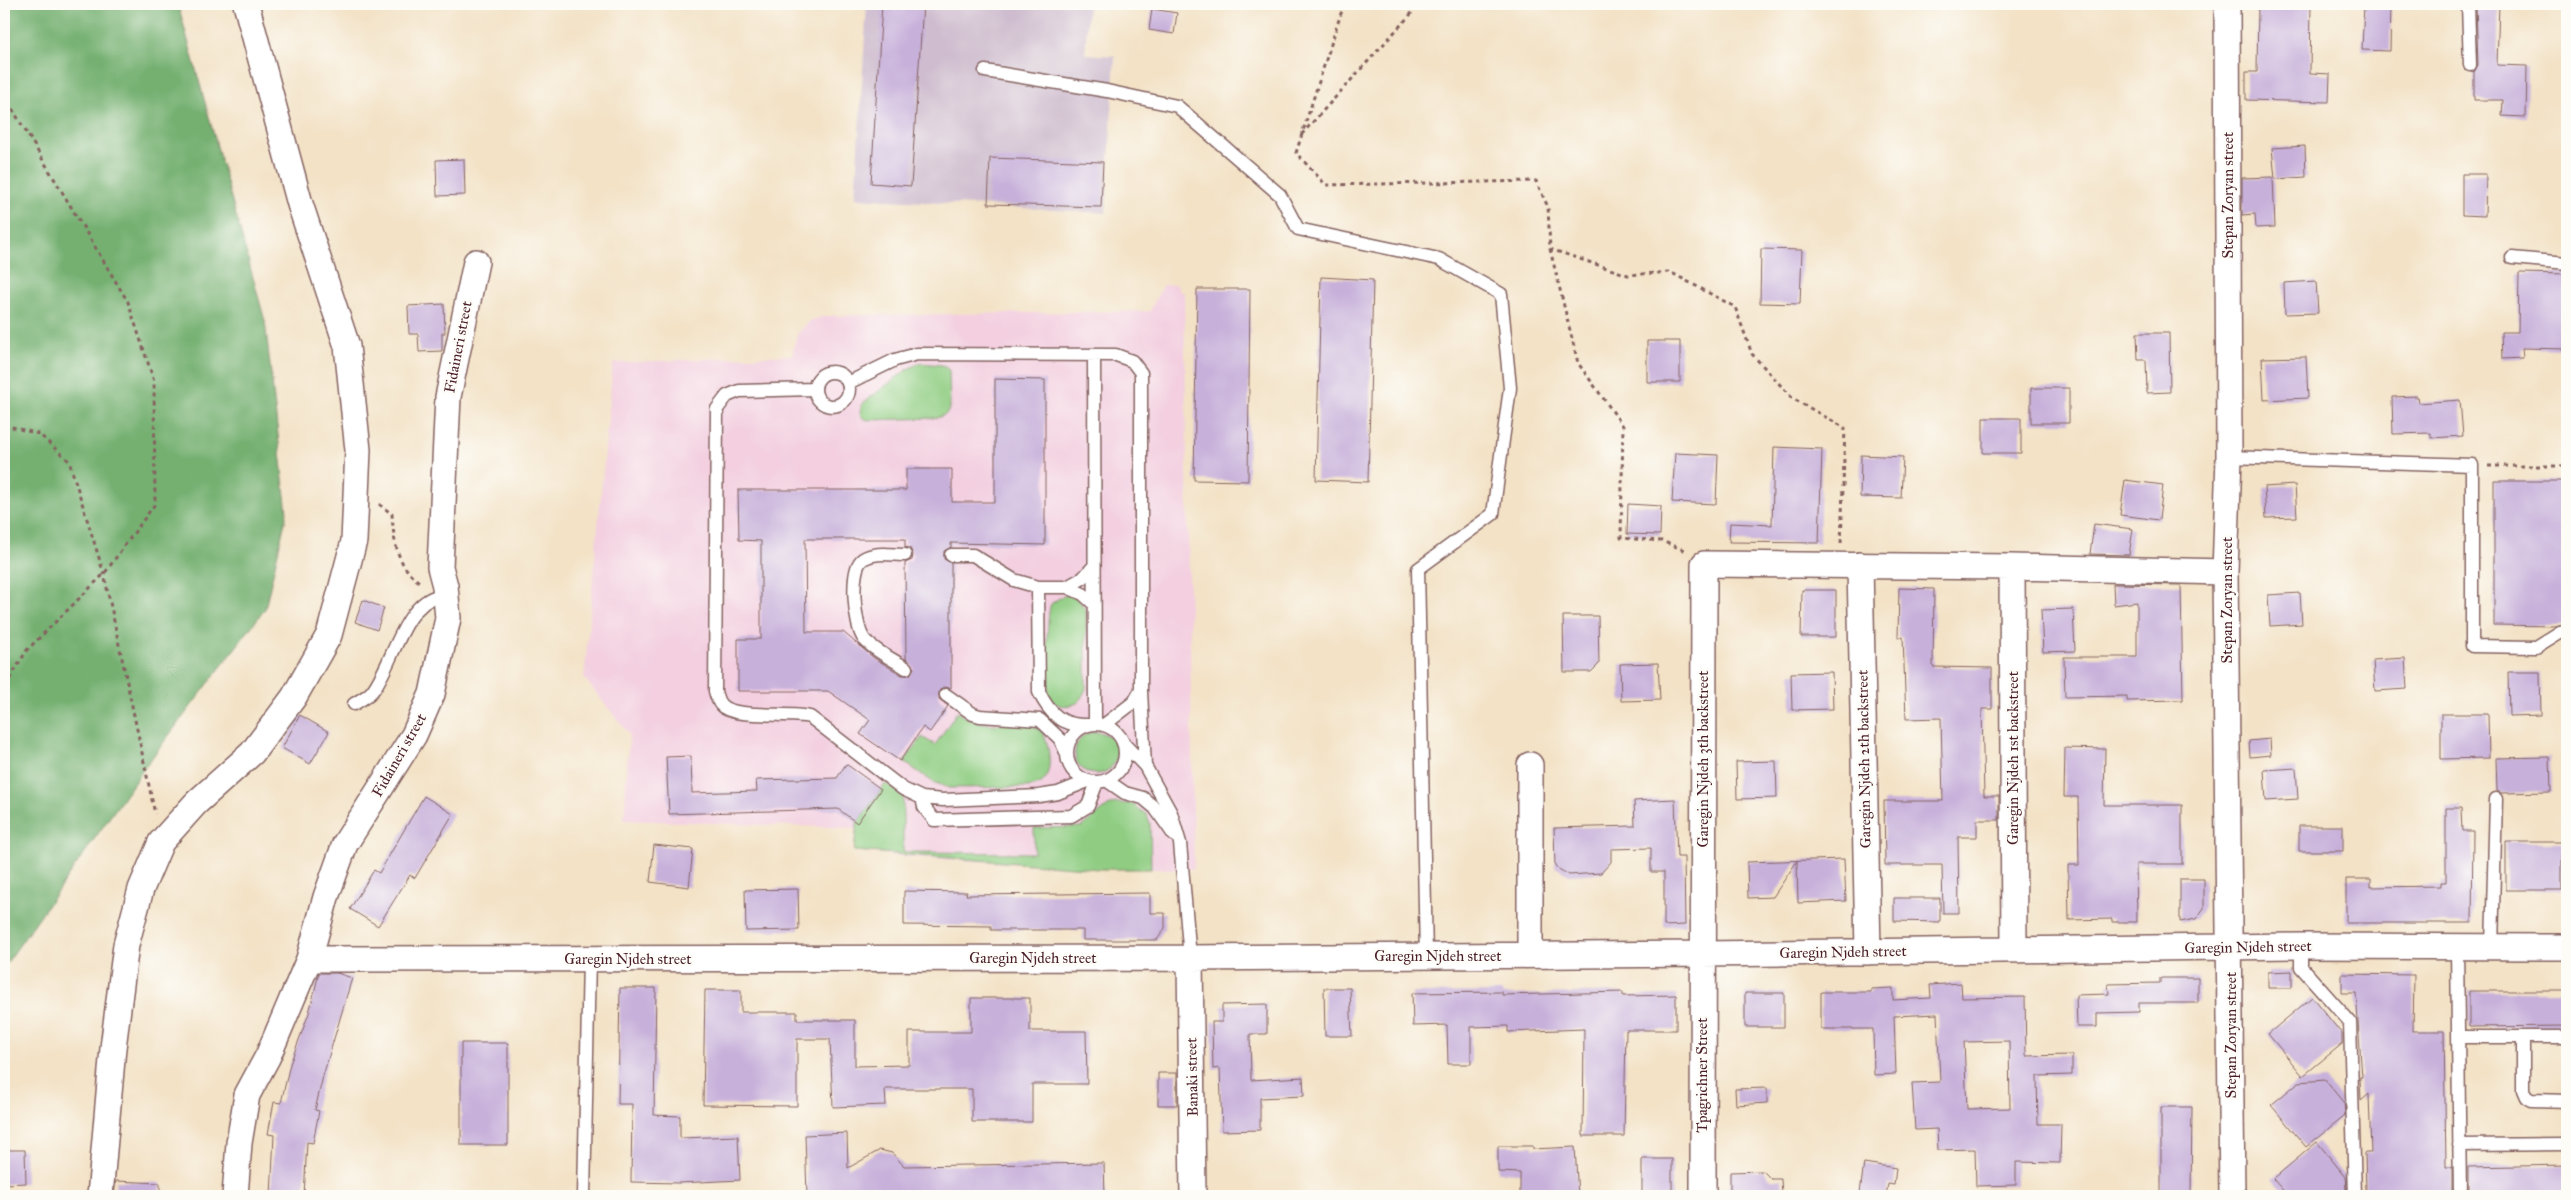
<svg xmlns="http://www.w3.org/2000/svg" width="2571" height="1200" font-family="'IM FELL Great Primer',serif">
<rect width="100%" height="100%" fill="#fdfcf7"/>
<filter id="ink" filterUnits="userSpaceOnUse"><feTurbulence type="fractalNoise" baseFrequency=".02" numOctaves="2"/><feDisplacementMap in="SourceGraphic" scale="10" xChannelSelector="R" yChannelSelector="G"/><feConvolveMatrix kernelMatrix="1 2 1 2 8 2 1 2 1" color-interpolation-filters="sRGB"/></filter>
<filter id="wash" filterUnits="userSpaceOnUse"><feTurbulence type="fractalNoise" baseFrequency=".0096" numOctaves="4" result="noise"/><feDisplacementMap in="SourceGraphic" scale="20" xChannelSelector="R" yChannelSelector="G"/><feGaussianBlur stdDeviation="1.12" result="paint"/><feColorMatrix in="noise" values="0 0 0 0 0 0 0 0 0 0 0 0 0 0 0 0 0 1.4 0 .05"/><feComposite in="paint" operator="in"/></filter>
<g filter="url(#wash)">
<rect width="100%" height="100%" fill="#f3e2c6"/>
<path fill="#f3cfe0" d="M1176,284L1180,292H1184L1194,869H1100L909,857L854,851L855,828L624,820L629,734L584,678L613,363L792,355L797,334L810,321L824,316L1150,311L1163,285Z"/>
<path fill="#cfbdcf" d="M867,4H1088L1085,54L1115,56L1106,213L855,198Z"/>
<path fill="#90cd83" stroke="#6d7657" d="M919,363L942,365L949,370L950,409L946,414L937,418L870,420C859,419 858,412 863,403L908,369Z
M1069,595L1076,598L1086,609V689L1079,702C1069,707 1057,708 1050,698C1045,689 1046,614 1051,604L1062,596Z
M957,712C991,735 1011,716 1040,729C1049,740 1053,766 1045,779C1041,785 1034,786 1027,787L949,788L933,782L904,762L922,737L935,745Z
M1075 753a21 21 0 1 1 42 0a21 21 0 1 1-42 0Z
M886,783L903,796V851L907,852L1034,853V828L1082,827L1108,806L1116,803L1132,804L1147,815L1150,823L1151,869H1100L854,851L857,823Z"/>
<path fill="#74b071" stroke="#5f684e" d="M4,4H178L265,321L287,513L265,609L148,763L4,967Z"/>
<g id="blocks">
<path fill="#c7b0da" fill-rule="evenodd" d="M882,4H923L911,186L871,183Z
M2258,4H2311L2310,73L2330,74L2329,102L2246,100V72H2257Z
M2364,4H2391L2390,51L2362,50Z
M2476,4H2499L2497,65L2527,66L2526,117L2502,116L2503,100H2474V72L2478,65Z
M1152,9L1177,13L1174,34L1149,30Z
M2305,146L2306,177L2275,179L2272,148Z
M990,158L1103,162L1101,207L988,204Z
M464,159L465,195L437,196L436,160Z
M2462,174H2486L2485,216L2462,215Z
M2273,177L2275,227L2256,228L2255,214L2242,215V178Z
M1761,249L1802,250L1800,304L1760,303Z
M2519,273L2567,274V349L2522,348L2523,358L2502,359L2501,332H2518Z
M1321,277L1373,280L1368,482L1316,480Z
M2316,281L2318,313L2285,314L2284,283Z
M1197,289H1250L1248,481L1194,480Z
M444,304L445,333H442V351L419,352L418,334H409L408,306Z
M2137,333H2169L2170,392L2147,393L2146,360H2138Z
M1647,341H1680V382H1647Z
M2306,357L2308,398L2264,400L2262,358Z
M995,379L1045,380V545L951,543V547L944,551V559L951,563V688L943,687L939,691V699L948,706L930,732L923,727L900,761L860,734L870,720L828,691H738V639H761V541L739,540L738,490H906V469H952V502H995ZM805,539H905V547L910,548L913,555L912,560L905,563L906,658L914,668L910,675H902L874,658L843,632H806Z
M2031,388H2069V423H2031Z
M2417,396L2418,403L2460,400L2463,436L2431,438V433L2393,434L2392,397Z
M1983,418H2021V453H1983Z
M1774,447L1822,449L1819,543L1729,542L1730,523L1772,525Z
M1675,453L1718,455L1716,504L1672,502Z
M1861,455L1903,457L1901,498L1860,497Z
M2125,480L2163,485L2159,520L2120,515Z
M2494,481H2567V623L2555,626L2494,625Z
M2295,485L2297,517L2266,518L2264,487Z
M1628,504L1661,506L1660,535L1627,534Z
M2094,524L2133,529L2129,555L2090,554Z
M2113,584L2181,585L2183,700L2127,701V696L2065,697L2064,657H2137V602L2114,605Z
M1899,588L1934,589L1933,667L1992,668V709H1982L1984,796H1999V820H1977V837H1958L1959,913H1943L1942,865H1885L1884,801H1943L1941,718L1906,719L1903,637H1898Z
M1802,590H1836V637H1801Z
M2300,593L2302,624L2270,626L2268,595Z
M363,600L384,608L377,630L355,622Z
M2073,609L2075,651L2043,652L2041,610Z
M1563,616H1598L1599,664L1591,672H1564Z
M2405,658L2407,689L2375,691L2373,660Z
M1658,663L1660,700L1621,701L1620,664Z
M1832,672L1833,709L1792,710L1791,673Z
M2508,672H2540L2541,715L2509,716Z
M2441,714H2488L2489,758L2441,759Z
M300,715L329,732L310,764L282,748Z
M2270,739L2271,755L2250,757L2249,741Z
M2065,748L2105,749L2104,805H2182V864H2136L2137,922H2112V919L2069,920L2068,865H2079L2078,797H2064Z
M691,756L692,793L757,791L756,780L837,778L846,764L881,789L857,823L838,809L669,814L666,757Z
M2550,757L2551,792L2501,793L2497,791L2496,758Z
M1776,761L1777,798L1737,799L1736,762Z
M2296,768L2298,799L2266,801L2264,770Z
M424,796L453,814L415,878L410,875L378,926L350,909L374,870L379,873Z
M1675,799L1677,857H1684L1685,925L1664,926V872H1651V848L1611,849V862L1601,873L1569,875L1555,867L1554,828L1635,826L1634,801Z
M2446,808H2461L2462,831H2473L2472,923H2346V879H2371V887L2441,886V882H2446Z
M2299,826H2343V851H2299Z
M2506,842H2562V890H2506Z
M654,845L693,849L689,887L650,882Z
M1844,859L1846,901L1798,903L1797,861L1773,897L1748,898L1747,862Z
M2180,879H2204V908L2196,919L2180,922Z
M798,889L799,930L746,931L745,890Z
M904,891L967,892L966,895L1150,893V913H1165V928L1157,940H1083V930H991V926L904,925Z
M1894,898H1940V922L1894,921Z
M2292,971V988H2268V972Z
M319,973H337L352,978L323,1076L315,1110L319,1111L313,1143L307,1142L304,1196H271L274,1135L268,1134L274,1102L281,1103L290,1064L309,1013Z
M2342,974L2414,975L2413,1031H2444L2446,1167H2452V1196H2383V1191H2366L2365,1153H2371L2369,1094L2361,1101L2360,1077H2362L2356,993H2342Z
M2160,978H2198V1003H2139V1012L2097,1013V1027H2077L2076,995L2109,994L2108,984L2160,983Z
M1961,983L1962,998L2025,997L2026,1056L2072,1055V1075L2037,1076L2038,1124H2061L2060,1163L2016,1162V1185L1976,1186L1975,1149L1938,1150L1937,1129L1915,1130L1912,1083L1940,1082L1937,1014L1894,1016L1896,1074L1874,1075L1873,1029H1821V992H1871V989L1893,988V1000L1931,998L1930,985ZM2009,1041L2010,1108L1967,1109L1964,1042Z
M620,988H656L654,1115L680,1116V1138L738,1136L740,1180L679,1183L631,1182L632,1104H618Z
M1324,988H1350L1352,1036H1325Z
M705,990H741V1012H797V1020H855V1066L909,1065V1032H971V998H1030V1031H1086L1087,1084H1032V1122H972V1089H885L886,1105L833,1107L830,1039H797V1106L703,1105Z
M2469,991H2567V1026L2469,1027Z
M1502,992V995L1623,992V996L1676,995V1030H1626L1624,1136H1583L1584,1029L1508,1032V1026L1471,1027V1064H1448L1447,1025L1413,1026L1412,993Z
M1745,993H1784V1027H1745Z
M2312,997L2342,1034V1044L2303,1076L2268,1034Z
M1267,1004V1034H1250L1251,1080L1303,1077L1304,1096L1260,1098V1130L1222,1131L1220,1068L1213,1069L1212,1022H1222V1005Z
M461,1043H508V1145H461Z
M1158,1073H1177V1105H1158Z
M2325,1080L2344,1103L2345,1115L2306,1147L2271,1105L2299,1082Z
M1767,1088V1103L1736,1105L1735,1089Z
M2161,1107H2192L2191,1196H2161Z
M847,1133L848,1168L880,1150L892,1153L904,1166L1104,1163L1105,1196H807L805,1135Z
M2317,1142L2346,1177L2347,1189L2338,1196H2288L2273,1179Z
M1498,1146H1533V1149L1575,1147L1578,1196H1520V1173L1498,1172Z
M4,1150H25L26,1183L4,1184Z
M1642,1159H1672V1196H1642Z
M1864,1163L1896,1168L1894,1185L1888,1184L1886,1196L1860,1193Z
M2567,1165V1196H2468V1167Z
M1763,1171L1771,1179H1781L1782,1196H1730V1172Z
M116,1181L160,1183V1196H114Z"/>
</g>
</g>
<g filter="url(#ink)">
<use href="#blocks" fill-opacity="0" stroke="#856361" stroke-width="1"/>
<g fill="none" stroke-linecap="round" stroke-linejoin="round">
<g stroke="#856361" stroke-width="15">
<path id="service" d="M2468,4L2470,65
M985,71L1107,91L1177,106L1280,195L1298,229L1439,259L1501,294L1510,388L1493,514L1418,569L1426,956
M2512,258L2567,263
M1094,355L1095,724
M815 389a17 17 0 1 1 34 0a17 17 0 1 1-34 0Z
M848,383L895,360L917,354L1116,355L1132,361L1141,373V690L1134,702L1104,725
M814,389L739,391L727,396L717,409L715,691C716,695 718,702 721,705C733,719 789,712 810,717L903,789L922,798L943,800L1039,796L1058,793L1088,781
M2229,457L2472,465V646L2536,647L2560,632L2567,631
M905,555C892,555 875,551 863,559C849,568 854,626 864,639C874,651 893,659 906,668
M951,555H973L1014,580L1038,587H1067L1083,594L1094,604
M1038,587L1039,692C1049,713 1062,726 1086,725
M1067,587L1083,578L1094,566
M1141,691L1145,766
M946,695L973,714L980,716L1040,720L1060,739L1067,754
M354,704C360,700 369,696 373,690C393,663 404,604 438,596L446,603
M1067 753a29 29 0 1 1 58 0a29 29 0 1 1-58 0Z
M1123,743L1145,766L1171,813L1180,843L1190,958
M1106,780L1125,793L1143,798L1155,808L1174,835
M922,798L924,807L934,820L1071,816L1088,806L1097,782
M2301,946V967L2350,1022L2355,1196
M2457,947L2460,1196
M2492,947L2496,799
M2458,1037H2567
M2523,1037V1090L2526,1097L2531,1100L2567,1101
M2459,1145L2567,1144
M584,1196L589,959"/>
</g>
<g stroke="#856361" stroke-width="28">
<path id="minor" d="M2227,4L2229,457L2225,572L2232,1196
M1860,565L1868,952
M2012,567L2014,950
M1530,765V955
M1190,958L1193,1196
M309,959L1190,958L1702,954L2301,946L2567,947
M100,1196L113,1048L126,945L141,889L161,842L196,803L252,753L294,697L329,635L354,541L358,450L347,346L300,204L246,4
M235,1196L239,1143L247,1095L268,1056L309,959L326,897L345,844L414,735L432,694L448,618L445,586L440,567L448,397L476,262
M1703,1196L1704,564L2012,567L2225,572"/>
</g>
<path stroke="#856361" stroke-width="3" stroke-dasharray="4 4" stroke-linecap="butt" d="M1344,4L1302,134L1420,4
M4,95L128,302L154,381L155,504L104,574L27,650L4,688
M1302,134L1296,153L1326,185L1536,181L1548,207L1550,249L1628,275L1670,272L1735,307L1752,354L1792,398L1845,428L1841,545
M1550,249L1578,363L1623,426L1621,538L1662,541L1686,551
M4,425L39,434L69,461L104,574L155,814
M2488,466H2567
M379,504L392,514C394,542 396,566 422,584"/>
<use href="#service" stroke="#fff" stroke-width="12"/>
<use href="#minor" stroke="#fff" stroke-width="25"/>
</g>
</g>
<g text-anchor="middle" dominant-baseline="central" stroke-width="5" stroke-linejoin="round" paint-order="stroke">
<g font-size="15" fill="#4a1f2b" stroke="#fdfcf7">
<text transform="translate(2228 195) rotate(-90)">Stepan Zoryan street</text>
<text transform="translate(458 347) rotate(-79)">Fidaineri street</text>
<text transform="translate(2227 600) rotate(-90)">Stepan Zoryan street</text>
<text transform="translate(399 755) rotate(-60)">Fidaineri street</text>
<text transform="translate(2013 758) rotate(-90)">Garegin Njdeh 1st backstreet</text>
<text transform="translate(1703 759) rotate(-90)">Garegin Njdeh 3th backstreet</text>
<text transform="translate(1864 759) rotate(-91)">Garegin Njdeh 2th backstreet</text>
<text transform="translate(2248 947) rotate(-1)">Garegin Njdeh street</text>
<text transform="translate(1843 952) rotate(-1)">Garegin Njdeh street</text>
<text x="1438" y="956">Garegin Njdeh street</text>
<text x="1033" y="958">Garegin Njdeh street</text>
<text x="628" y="959">Garegin Njdeh street</text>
<text transform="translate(2231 1035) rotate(-90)">Stepan Zoryan street</text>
<text transform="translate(1702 1075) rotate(-90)">Tpagrichner Street</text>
<text transform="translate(1192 1077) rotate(-91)">Banaki street</text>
</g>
</g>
<rect width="2571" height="1200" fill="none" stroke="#fdfcf7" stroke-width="20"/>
</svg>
